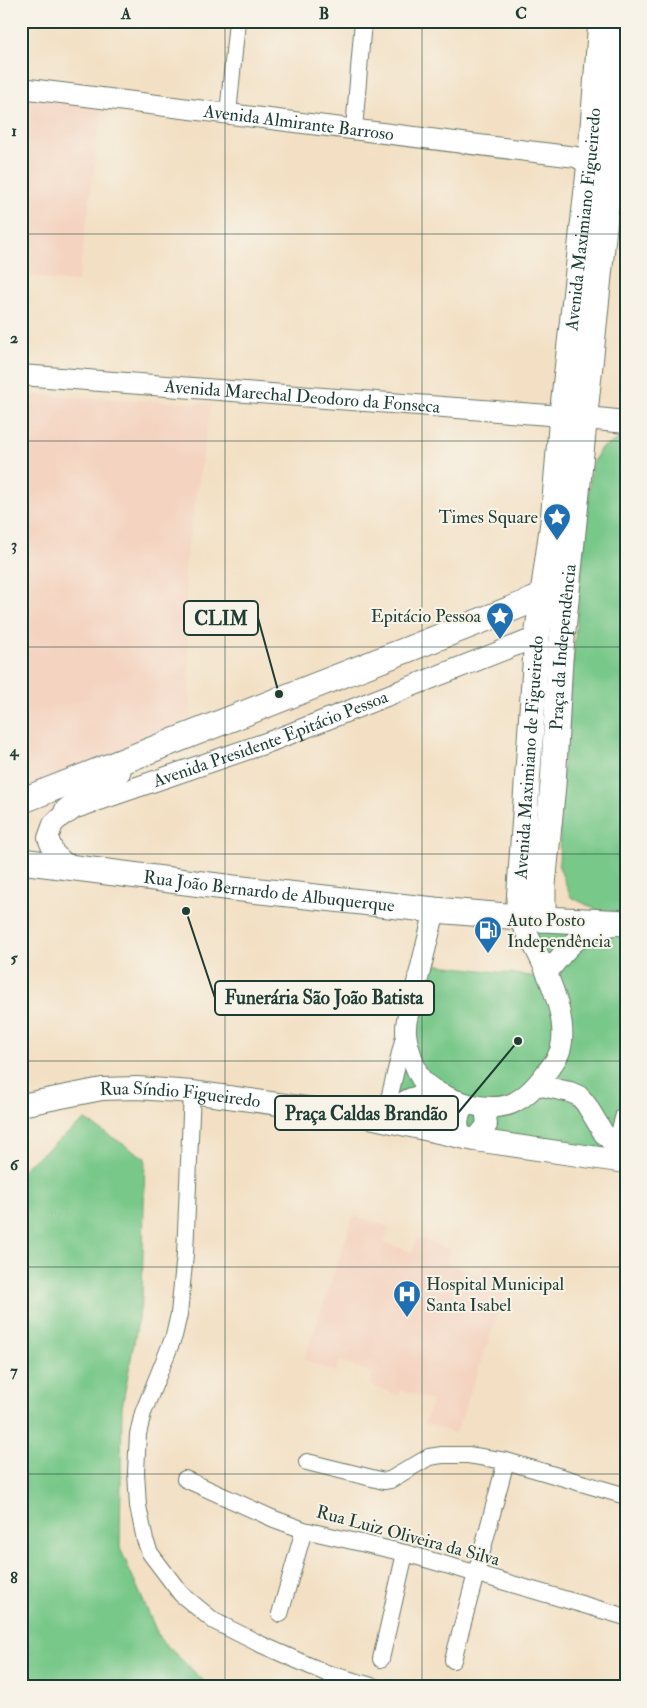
<svg xmlns="http://www.w3.org/2000/svg" width="647" height="1708" font-family="'IM FELL Double Pica',serif">
<rect width="100%" height="100%" fill="#f7f3e8"/>
<filter id="ink" filterUnits="userSpaceOnUse"><feTurbulence type="fractalNoise" baseFrequency=".02" numOctaves="2"/><feDisplacementMap in="SourceGraphic" scale="10" xChannelSelector="R" yChannelSelector="G"/><feConvolveMatrix kernelMatrix="1 2 1 2 8 2 1 2 1" color-interpolation-filters="sRGB"/></filter>
<filter id="wash" filterUnits="userSpaceOnUse"><feTurbulence type="fractalNoise" baseFrequency=".0096" numOctaves="4" result="noise"/><feDisplacementMap in="SourceGraphic" scale="20" xChannelSelector="R" yChannelSelector="G"/><feGaussianBlur stdDeviation="1.12" result="paint"/><feColorMatrix in="noise" values="0 0 0 0 0 0 0 0 0 0 0 0 0 0 0 0 0 1.4 0 .05"/><feComposite in="paint" operator="in"/></filter>
<g filter="url(#wash)">
<rect width="100%" height="100%" fill="#f3e0c4"/>
<path fill="#f4d3c0" d="M21,95L103,105L78,283L21,275Z
M21,394L211,404L185,566L191,724L21,791Z
M354,1215L389,1227L384,1242L412,1252L417,1237L450,1249L445,1263L480,1275L484,1264L512,1273L456,1434L424,1423L432,1401L401,1390L399,1395L369,1385L373,1373L340,1361L336,1372L304,1360Z"/>
<path fill="#78c889" stroke="#4c825e" d="M623,437H626V912L599,911L571,897L559,867L561,787L591,468L600,449Z
M534,928L626,931V1104L613,1161L387,1120L431,964L539,977Z
M85,1120L145,1158L142,1299L122,1407L120,1548L160,1639L210,1687H21V1170Z"/>
</g>
<g filter="url(#ink)">
<g fill="none" stroke-linecap="round" stroke-linejoin="round">
<g stroke="#697666" stroke-width="18">
<path id="minor" d="M228,114L237,21
M354,130L363,21
M192,1092L185,1254L179,1314L174,1336L143,1413L138,1434L136,1472L138,1506L145,1540L150,1553L181,1594L214,1621L260,1644L326,1673L375,1687
M384,1120L405,1032
M307,1462L384,1481L390,1480L429,1457L442,1455H468L506,1461L626,1496
M185,1479L274,1519L304,1530L405,1553L626,1617
M280,1614L304,1530
M381,1659L405,1553
M453,1660L506,1461"/>
</g>
<g stroke="#697666" stroke-width="22">
<g id="tertiary">
<path id="s1" d="M21,88L576,157L589,164L626,170"/>
<path id="s2" d="M21,375L562,416"/>
<path id="s3" d="M68,866L54,853L48,838L53,824L67,811L269,742L537,637"/>
<path d="M435,910C428,939 421,967 414,995C411,1005 406,1017 406,1028C405,1039 416,1074 423,1081C441,1100 491,1115 515,1102C527,1096 537,1085 545,1074C553,1064 561,1055 562,1041C566,1005 537,949 518,918"/>
<path d="M547,973C572,942 574,937 613,925"/>
<path d="M537,1085L570,1092L579,1096L586,1104L604,1134L617,1147"/>
<path d="M387,1120C407,1093 414,1095 446,1098"/>
<path d="M462,1137C456,1123 457,1116 466,1104"/>
<path d="M475,1140L487,1125L485,1107"/>
<path d="M614,1159L626,1115"/>
</g>
</g>
<g stroke="#697666" stroke-width="24">
<g id="secondary">
<path d="M567,416L626,422"/>
<path id="s4" d="M21,1105L102,1089L137,1088L192,1092L365,1116L475,1140L626,1162"/>
</g>
</g>
<g stroke="#697666" stroke-width="27">
<g id="primary">
<path d="M21,801L544,596"/>
<path d="M67,811L118,771"/>
<path id="s5" d="M21,861L233,888L435,910L543,919V885L553,785L560,659L610,168L622,21"/>
<path id="s6" d="M518,918L537,637L553,522L562,416L591,153L601,21"/>
<path d="M543,919L626,923"/>
</g>
</g>
<use href="#minor" stroke="#fff" stroke-width="16"/>
<use href="#tertiary" stroke="#fff" stroke-width="20"/>
<use href="#secondary" stroke="#fff" stroke-width="22"/>
<use href="#primary" stroke="#fff" stroke-width="25"/>
</g>
</g>
<path fill="none" stroke="#1f3d34" stroke-width="1" stroke-opacity="0.55" d="M225,21V1687M422,21V1687M21,234H626M21,441H626M21,647H626M21,854H626M21,1061H626M21,1267H626M21,1474H626"/>
<defs>
<g id="sight-pin" transform="scale(1.4375)"><path d="M0 17L-7.5 6A9.5 9.5 0 1 1 7.5 6Z" fill="#1f6fb2" stroke="#f7f3e8"/><path d="M0-6L1.8-2.2L6-1.7L2.9 1.2L3.7 5.4L0 3.3L-3.7 5.4L-2.9 1.2L-6-1.7L-1.8-2.2Z" fill="#fff"/></g>
<g id="fuel-pin" transform="scale(1.4375)"><path d="M0 17L-7.5 6A9.5 9.5 0 1 1 7.5 6Z" fill="#1f6fb2" stroke="#f7f3e8"/><path d="M-5.5-6h7V0h2V4h1.3V-2.5L3-4.5l.8-.8L6-3V5H2.5V1h-1V6h-7ZM-4.2-4.7v3.2H.2V-4.7Z" fill="#fff"/></g>
<g id="hospital-pin" transform="scale(1.4375)"><path d="M0 17L-7.5 6A9.5 9.5 0 1 1 7.5 6Z" fill="#1f6fb2" stroke="#f7f3e8"/><path d="M-5-5h3v3.5h4V-5h3V5h-3V1.5h-4V5h-3Z" fill="#fff"/></g>
</defs>
<g fill-rule="evenodd">
<use href="#sight-pin" x="557" y="517"/>
<use href="#sight-pin" x="500" y="616"/>
<use href="#fuel-pin" x="488" y="930"/>
<use href="#hospital-pin" x="407" y="1294"/>
</g>
<g text-anchor="middle" dominant-baseline="central" stroke-width="4" stroke-linejoin="round" paint-order="stroke">
<g font-size="18" fill="#1f3d34" stroke="#f7f3e8">
<text stroke="none"><textPath href="#s1" startOffset="280">Avenida Almirante Barroso</textPath></text>
<text stroke="none"><textPath href="#s6" startOffset="702">Avenida Maximiano Figueiredo</textPath></text>
<text stroke="none"><textPath href="#s2" startOffset="282">Avenida Marechal Deodoro da Fonseca</textPath></text>
<text stroke="none"><textPath href="#s5" startOffset="798">Praça da Independência</textPath></text>
<text stroke="none"><textPath href="#s3" startOffset="285">Avenida Presidente Epitácio Pessoa</textPath></text>
<text stroke="none"><textPath href="#s6" startOffset="161">Avenida Maximiano de Figueiredo</textPath></text>
<text stroke="none"><textPath href="#s5" startOffset="250">Rua João Bernardo de Albuquerque</textPath></text>
<text stroke="none"><textPath href="#s4" startOffset="161">Rua Síndio Figueiredo</textPath></text>
<text transform="translate(408 1536) rotate(15)">Rua Luiz Oliveira da Silva</text>
</g>
<g font-size="18" fill="#1f3d34" stroke="#f7f3e8" text-anchor="end">
<text x="538" y="517">Times Square</text>
<text x="481" y="616">Epitácio Pessoa</text>
<text x="507" y="920" text-anchor="start">Auto Posto<tspan x="507" dy="21">Independência</tspan></text>
<text x="426" y="1284" text-anchor="start">Hospital Municipal<tspan x="426" dy="21">Santa Isabel</tspan></text>
</g>
</g>
<path fill="none" stroke="#1f3d34" stroke-width="2" d="M279 694L258 618M186 911L215 998M518 1041L458 1113"/>
<g fill="#1f3d34" stroke="#f7f3e8" stroke-width="2">
<circle cx="279" cy="694" r="5"/>
<circle cx="186" cy="911" r="5"/>
<circle cx="518" cy="1041" r="5"/>
</g>
<g fill="#f7f3e8" stroke="#1f3d34" stroke-width="2">
<rect x="184" y="601" width="74" height="34" rx="5"/>
<rect x="215" y="981" width="219" height="34" rx="5"/>
<rect x="275" y="1096" width="183" height="34" rx="5"/>
</g>
<g font-size="19" text-anchor="middle" font-weight="bold" fill="#1f3d34">
<text x="221" y="625">CLIM</text>
<text x="324" y="1004">Funerária São João Batista</text>
<text x="366" y="1120">Praça Caldas Brandão</text>
</g>
<rect width="647" height="1708" fill="none" stroke="#f7f3e8" stroke-width="55"/>
<rect x="28" y="28" width="592" height="1652" fill="none" stroke="#1f3d34" stroke-width="2"/>
<g font-size="16" text-anchor="middle" font-weight="bold" fill="#1f3d34">
<text x="126" y="19">A</text>
<text x="324" y="19">B</text>
<text x="521" y="19">C</text>
<text x="14" y="136">1</text>
<text x="14" y="343">2</text>
<text x="14" y="550">3</text>
<text x="14" y="756">4</text>
<text x="14" y="963">5</text>
<text x="14" y="1170">6</text>
<text x="14" y="1376">7</text>
<text x="14" y="1583">8</text>
</g>
</svg>
